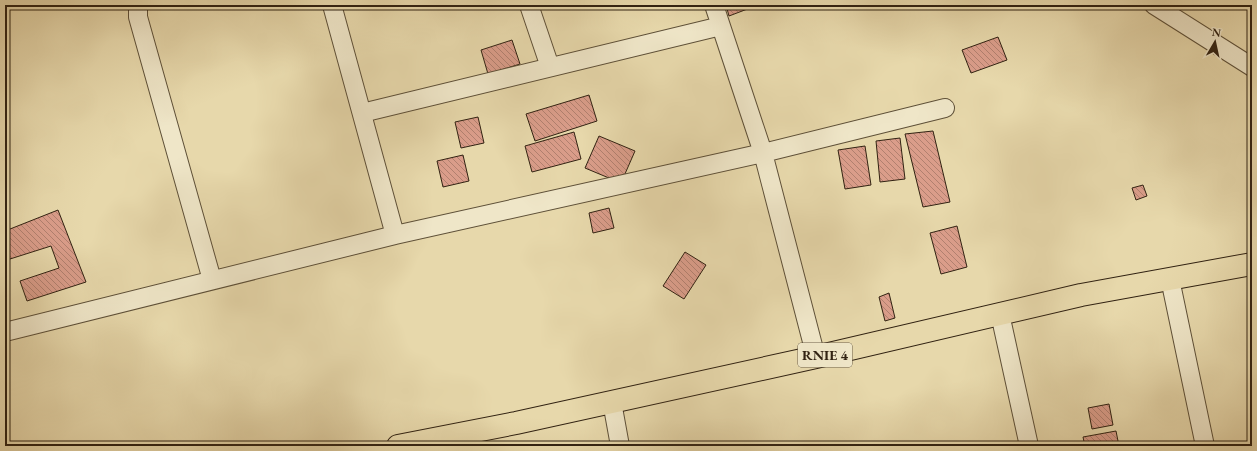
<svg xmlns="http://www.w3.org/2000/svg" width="1257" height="451" font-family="'EB Garamond',serif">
<defs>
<pattern id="building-back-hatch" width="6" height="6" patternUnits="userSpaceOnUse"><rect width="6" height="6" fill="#da9d8a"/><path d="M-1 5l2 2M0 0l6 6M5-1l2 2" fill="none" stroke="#b1806f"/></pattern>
</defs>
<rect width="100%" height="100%" fill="#e7d8ab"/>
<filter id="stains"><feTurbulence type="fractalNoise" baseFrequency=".005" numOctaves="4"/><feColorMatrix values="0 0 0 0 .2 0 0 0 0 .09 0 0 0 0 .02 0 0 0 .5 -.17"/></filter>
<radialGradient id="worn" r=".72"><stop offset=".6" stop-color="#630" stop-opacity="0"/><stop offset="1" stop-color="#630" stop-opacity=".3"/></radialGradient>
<path fill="url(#building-back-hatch)" stroke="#312212" d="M726,5H758L729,16Z
M998,37L1007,60L971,73L962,50Z
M512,40L520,64L488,74L481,50Z
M589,95L597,121L535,141L526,114Z
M478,117L484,143L461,148L455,122Z
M933,131L950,202L923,207L905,134Z
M574,132L581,159L532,172L525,146Z
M599,136L635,151L621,183L585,168Z
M900,138L905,179L880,182L876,141Z
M865,146L871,185L845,189L838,150Z
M463,155L469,181L443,187L437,161Z
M1143,185L1147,196L1136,200L1132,188Z
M609,208L614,228L593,233L589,213Z
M58,210L86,282L27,301L20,281L59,268L51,246L10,259L5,244V231Z
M957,226L967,267L941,274L930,233Z
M685,252L706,265L684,299L663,286Z
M889,293L895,318L885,321L879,297Z
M1109,404L1113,425L1092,429L1088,408Z
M1116,431L1119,446H1085L1083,437Z"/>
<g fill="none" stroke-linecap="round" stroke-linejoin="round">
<g stroke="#5e5038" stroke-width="20">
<path id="street" d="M138,5V17L212,280
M332,5L395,235
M529,5L550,67
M714,5L763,153L816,357
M1154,5L1252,67
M362,113L721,26
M1170,279L1205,446
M1000,314L1029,446
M5,332L395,235L763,153L945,108
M612,402L620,446"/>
</g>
<g stroke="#312212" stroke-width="24">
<path id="primary" d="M398,446L516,423L816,357L1081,295L1252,264"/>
</g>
<use href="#street" stroke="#efe6c8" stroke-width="18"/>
<use href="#primary" stroke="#e7d8ab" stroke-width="22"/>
</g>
<g text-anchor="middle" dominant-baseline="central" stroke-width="4" stroke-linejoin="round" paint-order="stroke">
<rect fill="#efe6c8" stroke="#6a5d49" stroke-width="1" x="798" y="343" width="54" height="24" rx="3"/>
<g font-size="14" font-weight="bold" fill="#312212">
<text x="825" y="355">RNIE 4</text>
</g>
</g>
<rect width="1257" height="451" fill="none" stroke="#e7d8ab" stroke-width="20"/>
<rect x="6" y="6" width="1245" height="439" fill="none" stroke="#312212" stroke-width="2"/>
<rect x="10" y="10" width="1237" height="431" fill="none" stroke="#312212"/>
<g transform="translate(1215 42) rotate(9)" stroke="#efe6c8" stroke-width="3" paint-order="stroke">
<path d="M0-3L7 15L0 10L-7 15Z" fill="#312212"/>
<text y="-6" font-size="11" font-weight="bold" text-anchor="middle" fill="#312212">N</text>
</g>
<rect width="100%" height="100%" filter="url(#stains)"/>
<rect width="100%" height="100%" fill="url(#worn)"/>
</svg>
